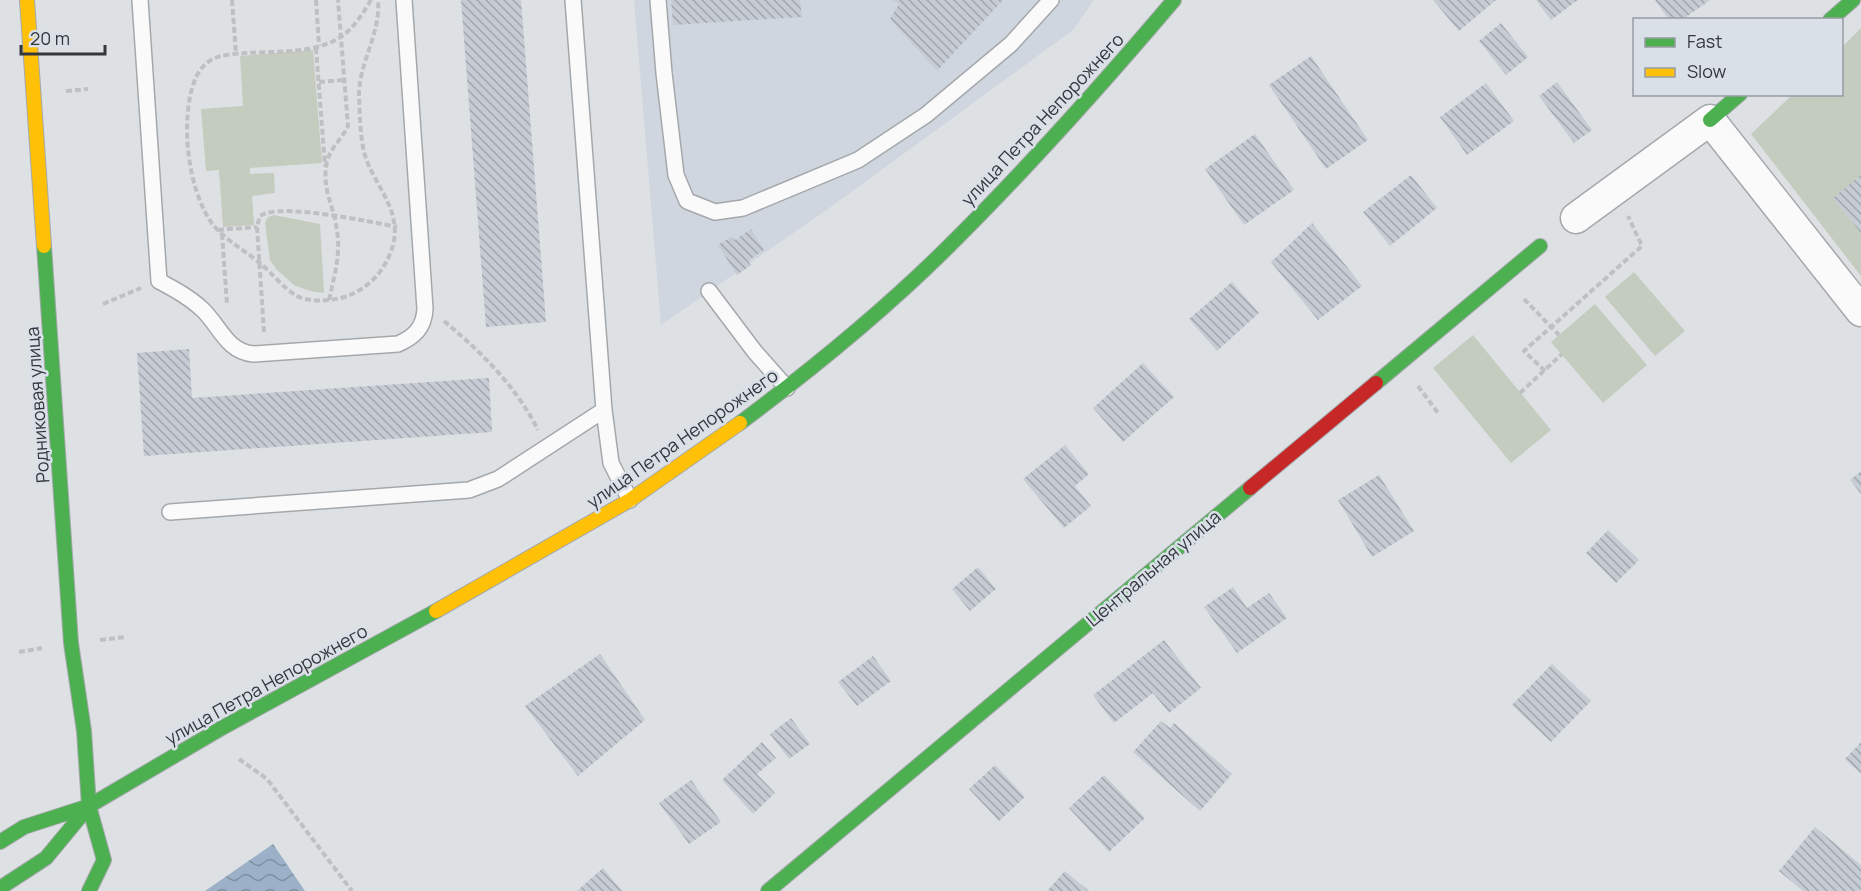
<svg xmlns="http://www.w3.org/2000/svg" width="1861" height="891" font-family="Manrope,sans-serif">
<defs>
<pattern id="water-waves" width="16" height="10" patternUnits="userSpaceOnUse" patternTransform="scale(1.5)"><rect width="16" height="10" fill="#9cb0c7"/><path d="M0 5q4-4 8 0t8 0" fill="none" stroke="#8090a3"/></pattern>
<pattern id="building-back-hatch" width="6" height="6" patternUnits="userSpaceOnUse" patternTransform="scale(1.5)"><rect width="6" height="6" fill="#c6ccd4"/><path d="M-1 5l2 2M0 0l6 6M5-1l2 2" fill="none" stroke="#a2a6ad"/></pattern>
</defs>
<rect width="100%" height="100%" fill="#dee1e4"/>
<path fill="#cfd6df" d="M634,0H1094L1073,30L828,209L661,325Z"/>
<path fill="#c4cbbf" d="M1861,28V276L1751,134L1792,95L1842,94V47Z
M313,50L322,163L250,168V174L274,173L275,193L252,196L254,225L223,227L219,170L206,171L201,109L243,106L240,56Z
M274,215L320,224L324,293L310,291L294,285L277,270L270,260L265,223L268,217Z
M1634,272L1685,331L1655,356L1605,297Z
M1595,304L1647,365L1603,403L1551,342Z
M1473,335L1551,430L1511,463L1433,368Z"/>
<path fill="url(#water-waves)" d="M273,844L305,891H205Z"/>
<path fill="url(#building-back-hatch)" d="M461,0H521L546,322L486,327Z
M671,0H800L802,17L673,25Z
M892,0H1003L937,71L890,19L899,4Z
M1433,0H1496L1459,31Z
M1536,0H1578L1551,20Z
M1655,0H1710L1682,20H1669Z
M1501,23L1528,57L1506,75L1479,41Z
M1311,56L1368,140L1326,169L1269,85Z
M1557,82L1592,130L1574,143L1539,96Z
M1486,83L1514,121L1467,155L1440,117Z
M1255,134L1294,190L1244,225L1205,169Z
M1411,175L1437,208L1390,246L1363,212Z
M1861,175V233L1833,198Z
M1312,223L1362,286L1318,320L1271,262Z
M751,229L764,250L748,261L751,265L737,275L718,245L731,237L735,240Z
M1232,282L1259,313L1217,351L1189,319Z
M189,349L192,398L489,378L492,432L144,456L137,353Z
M1143,363L1174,397L1123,442L1093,408Z
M1065,445L1089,474L1075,486L1091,506L1064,528L1023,479Z
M1861,471V494L1850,480Z
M1379,475L1414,531L1372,557L1338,500Z
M1608,530L1639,560L1616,583L1586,553Z
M978,567L996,589L970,611L952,589Z
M1233,587L1247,608L1269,593L1287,618L1237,653L1204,607Z
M1164,640L1201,688L1169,713L1153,693L1114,723L1093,695Z
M600,654L645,720L578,776L525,706Z
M873,656L891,681L857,706L838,682Z
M1552,664L1591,701L1551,742L1512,705Z
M791,718L810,744L789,759L770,734Z
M1161,721L1170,728L1174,723L1232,774L1200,811L1133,752Z
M762,742L776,758L757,774L775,793L753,814L722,780Z
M1861,742V774L1845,759Z
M995,765L1025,797L999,821L969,789Z
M1104,775L1145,818L1109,852L1069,808Z
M691,780L721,822L689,844L659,803Z
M1815,827L1861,865V891H1803L1779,871Z
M603,868L622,891H577Z
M1065,871L1089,891H1047Z"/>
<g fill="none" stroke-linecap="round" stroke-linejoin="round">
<g stroke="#a5a8ab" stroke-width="18">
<path id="lane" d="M140,0L159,281C174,289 189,297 202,309C220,326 226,351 253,354L398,344C414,337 424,328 425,309L404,0
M573,0L604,410L611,463L630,500
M658,0L664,73L676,175L687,201L715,212L743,208L858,160L926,115L1011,44L1051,0
M709,291L755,352L787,388
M170,512L469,490L498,479L604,410"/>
</g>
<g stroke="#a5a8ab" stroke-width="33">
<path id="street" d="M1576,218L1710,120L1861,311"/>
</g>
<g stroke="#a5a8ab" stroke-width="16">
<path id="fast" d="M1830,20L1853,0
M1710,120L1740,94
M44,246L71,643L84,731L89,806L104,860L89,891
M1376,383L1540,246
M740,423C811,370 881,313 944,251C1025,171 1101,86 1174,0
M0,842L24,827L89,806L220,729L436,611
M0,888L46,858L89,806
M768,891L1250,488"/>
</g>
<g stroke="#a5a8ab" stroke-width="16">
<path id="slow" d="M27,0L44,246
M436,611L630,500L740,423"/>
</g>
<g stroke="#a5a8ab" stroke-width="16">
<path id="jam" d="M1250,488L1376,383"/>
</g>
<path stroke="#bec0c1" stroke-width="4" stroke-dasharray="6 3" stroke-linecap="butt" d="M232,0L236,54
M316,0L319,46
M371,0C363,13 353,30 339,38C313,54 275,51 246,53C236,54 224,54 215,58C207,61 200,69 196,77C179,116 187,192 214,226C226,240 245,251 260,263C272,273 284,289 297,296C306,301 319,301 329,300C362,297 387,273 394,241C400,206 372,183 364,152C360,134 360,115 359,97C358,64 381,34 378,0
M316,48L325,166
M319,82L344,80
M66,91L88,89
M218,230L257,227
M222,234L227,304
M1524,299L1559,335
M329,300C334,277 341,254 337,231C334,205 321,189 327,162C330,148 342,139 348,126L338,0
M103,304L141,288
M444,321C481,352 516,386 538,430
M264,332L257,227L260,216C278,202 372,222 397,227
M1545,371L1524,351L1642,246L1628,216
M1418,386L1438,413
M1520,393L1562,354
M100,640L125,637
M19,652L42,648
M239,759L267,779L352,891"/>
<use href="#lane" stroke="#fafafb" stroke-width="15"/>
<use href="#street" stroke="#fafafb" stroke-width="30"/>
<use href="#fast" stroke="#4caf50" stroke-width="14"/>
<use href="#slow" stroke="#ffc107" stroke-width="14"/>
<use href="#jam" stroke="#c62828" stroke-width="14"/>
</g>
<g text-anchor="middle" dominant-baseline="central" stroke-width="5" stroke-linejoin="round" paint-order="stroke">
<g font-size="18" fill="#34373a" stroke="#dae0e8">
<text transform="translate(1042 119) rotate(-47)">улица Петра Непорожнего</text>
<text transform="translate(37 405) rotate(-94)">Родниковая улица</text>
<text transform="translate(682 438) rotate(-35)">улица Петра Непорожнего</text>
<text transform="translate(1153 568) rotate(-40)">Центральная улица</text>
<text transform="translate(266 684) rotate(-29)">улица Петра Непорожнего</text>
</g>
</g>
<rect x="1633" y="18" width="210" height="78" fill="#dae0e8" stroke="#989ca2" stroke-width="1.5"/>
<rect x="1645" y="38" width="30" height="9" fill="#4caf50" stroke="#989ca2" stroke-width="1.5"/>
<text x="1687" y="48" font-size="18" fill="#34373a">Fast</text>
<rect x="1645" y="68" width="30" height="9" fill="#ffc107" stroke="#989ca2" stroke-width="1.5"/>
<text x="1687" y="78" font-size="18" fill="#34373a">Slow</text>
<path d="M21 45v9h84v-9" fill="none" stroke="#34373a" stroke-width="3"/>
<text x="30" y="45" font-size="18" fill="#34373a" stroke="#dae0e8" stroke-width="4.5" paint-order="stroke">20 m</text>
</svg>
